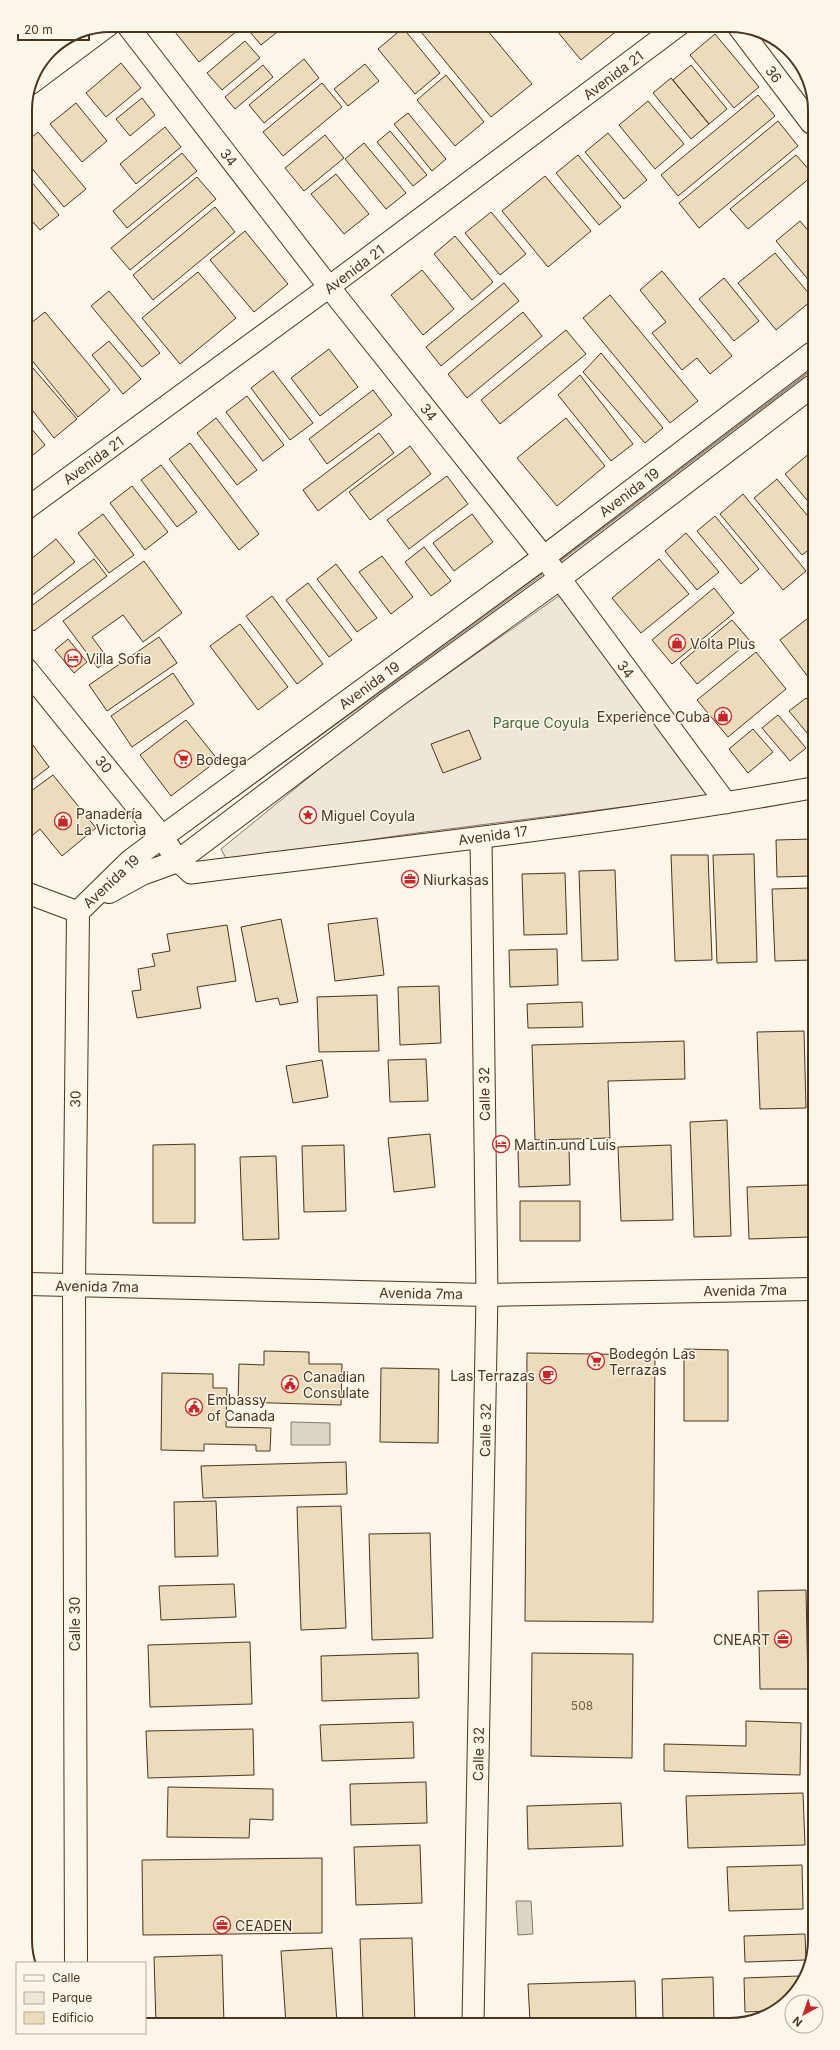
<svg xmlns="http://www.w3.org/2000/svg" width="840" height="2050" font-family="Inter,sans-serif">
<rect width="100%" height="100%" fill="#fbf6e9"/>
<path fill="#ede6d9" stroke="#887966" d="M811,370V371L554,566V565Z
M541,574L542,575L170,845V844Z
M563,593L709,796L417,833L227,860L221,849L362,734Z"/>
<path fill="#dcd4c6" stroke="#887966" d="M291,1422L330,1423V1445H291Z
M516,1901H531L533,1934L518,1935Z"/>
<path fill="#ecdcbc" stroke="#4a3520" d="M173,25H233L237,31L199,62L171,27Z
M244,25H286L261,45Z
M295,25H307L300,31Z
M419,25H483L532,84L491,117L417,27Z
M552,25H616L619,29L581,60Z
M403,28L440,73L415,94L378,49Z
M715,34L759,87L734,108L690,55Z
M245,41L260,58L222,90L207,73Z
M304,59L319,78L264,123L249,105Z
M121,63L141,88L106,117L86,93Z
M365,64L379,81L348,106L334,89Z
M263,65L273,77L235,109L225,97Z
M691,65L727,109L709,124L673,80Z
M446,75L484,122L455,146L417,100Z
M671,78L709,124L691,139L653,93Z
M322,83L342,107L283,156L263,132Z
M758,95L775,116L678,196L661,175Z
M142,98L155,115L130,136L116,119Z
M648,101L684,144L655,169L619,125Z
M76,103L107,141L82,162L50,124Z
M408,113L446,159L432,171L394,124Z
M778,121L798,146L699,228L679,203Z
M165,127L181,147L136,184L120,164Z
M390,131L427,175L413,186L377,142Z
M38,132L86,189L64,207L25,160V143Z
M608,133L647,180L624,199L585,152Z
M325,135L344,158L304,191L285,168Z
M364,143L406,193L386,209L345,159Z
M182,153L197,171L127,228L113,211Z
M578,155L621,207L599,225L556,173Z
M796,155L811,172V177L748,229L730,209Z
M25,174L59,215L40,230L25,213Z
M336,174L369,214L344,234L311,194Z
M545,176L591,231L548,267L502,211Z
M197,177L216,199L130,270L111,248Z
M215,207L235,232L153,300L133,275Z
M491,212L526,254L500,275L465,233Z
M25,220L32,228L25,233Z
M800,221L811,234V283L776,241Z
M245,231L288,284L254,312L210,260Z
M455,236L493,282L472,300L434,254Z
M775,253L811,296V301L776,330L738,283Z
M422,270L454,309L423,335L391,295Z
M662,271L732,356L710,374L697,358L682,370L652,333L666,322L640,290Z
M198,272L236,318L180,364L142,318Z
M724,278L759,321L734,341L699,299Z
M504,283L519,301L441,366L426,347Z
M109,291L160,353L142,367L91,306Z
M610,295L698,401L670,423L583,318Z
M45,312L110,390L78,417L26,353V327Z
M523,312L542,336L467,398L448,374Z
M566,330L586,354L500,424L481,400Z
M109,341L141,379L123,394L92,355Z
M329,349L358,387L320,416L291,378Z
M601,353L663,428L645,443L583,372Z
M26,360L77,419L54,438L26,402Z
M273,371L313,423L290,440L251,388Z
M580,375L633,444L611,461L558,395Z
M373,390L392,415L327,464L309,439Z
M247,396L284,445L263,461L226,412Z
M216,418L257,470L237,485L197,433Z
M566,418L605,466L557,506L517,458Z
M26,422L45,445L26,461Z
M379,433L394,453L318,511L303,490Z
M190,443L259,534L239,550L169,459Z
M410,446L431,474L370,520L349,492Z
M811,452L812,506L785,474Z
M161,465L197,512L177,527L141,480Z
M447,476L468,504L409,549L387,520Z
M777,479L812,521V547L802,555L754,498Z
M132,486L168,532L145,550L110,503Z
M743,494L806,571L783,590L720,514Z
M103,514L134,555L109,573L78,533Z
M472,514L493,542L454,571L433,543Z
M715,516L759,569L741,584L697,531Z
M686,533L719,572L697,590L665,551Z
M56,539L75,562L26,600V563Z
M424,547L451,581L431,596L405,562Z
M382,556L413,597L391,614L359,572Z
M94,559L107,576L34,631L26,621V610Z
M659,559L689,594L641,633L612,598Z
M144,561L182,613L143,642L123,615L92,637L109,660L98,668L63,621Z
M336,564L377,618L357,632L317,579Z
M308,583L352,640L329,657L286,600Z
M714,588L734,613L672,664L652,640Z
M272,596L323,664L297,684L246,616Z
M812,615V682L780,640Z
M732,620L750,641L697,684L680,663Z
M240,624L288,687L258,710L210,646Z
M159,637L177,663L107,711L89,685Z
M68,639L87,662L74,673L55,650Z
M756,652L786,689L728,737L697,700Z
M173,673L194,704L132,747L111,716Z
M806,698L812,706V739L789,711Z
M778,715L806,748L790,761L762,728Z
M186,720L218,760L171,796L140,755Z
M753,729L773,752L748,773L729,749Z
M469,730L481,759L443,773L431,744Z
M30,741L49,767L27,784V744Z
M53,775L96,828L62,856L40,829L27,840V794Z
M812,839V876L777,877L776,840Z
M754,854L757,962L717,963L713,855Z
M671,855H708L712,960L675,961Z
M615,870L618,960L582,961L579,871Z
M565,873L567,934L524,935L522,874Z
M812,888L813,960L775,961L772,889Z
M377,918L384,975L335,981L328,924Z
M281,919L298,1002L280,1005L278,998L256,1002L241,927Z
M227,925L236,981L197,987L201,1008L137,1018L132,991L141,990L138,969L155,966L152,954L170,951L167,934Z
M557,949L558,985L510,987L509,950Z
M439,986L441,1043L400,1045L398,987Z
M377,995L379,1051L319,1052L317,997Z
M582,1002L583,1027L528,1028L527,1004Z
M804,1031L806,1108L760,1109L757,1032Z
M684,1041L685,1079L608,1081L610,1138L535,1140L532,1045Z
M426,1059L428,1101L390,1102L388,1060Z
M322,1060L328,1097L293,1103L286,1066Z
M727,1120L731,1236L694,1237L690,1122Z
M430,1134L435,1187L394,1192L388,1138Z
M195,1144V1223H153V1145Z
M344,1145L346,1211L304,1212L302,1146Z
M671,1145L673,1220L621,1221L618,1147Z
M569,1148L570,1185L519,1187L518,1150Z
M276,1156L279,1239L243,1240L240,1157Z
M808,1185L810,1237L749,1239L747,1187Z
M520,1201H580V1241H520Z
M684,1349L728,1350V1421H684Z
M264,1351L309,1352V1364H342L341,1405L238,1402L239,1364L264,1365Z
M527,1353L655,1355L653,1622L525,1621Z
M381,1368L439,1369L438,1443L380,1442Z
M162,1373L213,1374V1388H227L226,1427L271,1428L270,1451H256V1445L204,1444V1451L161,1450Z
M346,1462L347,1494L203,1498L201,1466Z
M216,1501L218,1556L175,1557L174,1502Z
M341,1506L346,1628L301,1630L297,1507Z
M430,1533L433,1638L372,1640L369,1534Z
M234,1584L236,1617L161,1620L159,1586Z
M806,1590L808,1689H760L758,1591Z
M250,1642L252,1704L150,1707L148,1645Z
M418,1653L419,1698L322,1701L321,1656Z
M532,1653L633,1654L632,1758L531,1756Z
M746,1721L801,1723L800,1775L664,1771V1744L746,1746Z
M413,1722L414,1758L322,1761L320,1725Z
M253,1729L254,1775L148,1778L146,1731Z
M426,1782L427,1823L351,1825L350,1784Z
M168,1787L273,1789V1820L250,1819L249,1838L167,1837Z
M803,1793L805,1845L688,1848L686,1796Z
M621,1803L623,1846L528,1849L527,1806Z
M420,1845L422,1903L356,1905L354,1847Z
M322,1858V1933L143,1935L142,1860Z
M802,1865L803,1909L729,1911L727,1867Z
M805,1934L806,1960L745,1962L744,1936Z
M412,1938L415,2023H363L360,1939Z
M332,1948L337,2023L286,2024L281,1951Z
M222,1955L224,2024H156L154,1957Z
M799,1976L798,1992L770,2011L745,2012L744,1978Z
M713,1977L714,2021H663L662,1979Z
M635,1981L636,2021L530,2022L528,1984Z
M286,2019V2024H224V2021Z"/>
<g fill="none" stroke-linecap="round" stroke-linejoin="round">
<g stroke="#4a3520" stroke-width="23">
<path id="minor" d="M127,25L329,287L544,557L726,803
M737,25L811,123
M30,84L109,25
M26,509L329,287L679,25
M178,861L191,873C399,847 607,825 812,788
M27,893L78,912
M473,2022L487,1295L481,838"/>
</g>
<g stroke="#4a3520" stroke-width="24">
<path id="tertiary" d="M26,669L162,837L178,861"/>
</g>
<g stroke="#4a3520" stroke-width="24">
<path id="secondary" d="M109,892L142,874L178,861L390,701L559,579L811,387
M78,912L130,861L162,837L544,557L811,354
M28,1284L487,1295L813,1289
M76,1963L74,1285L78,912"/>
</g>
<use href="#minor" stroke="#fbf6e9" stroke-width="21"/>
<use href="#tertiary" stroke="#fbf6e9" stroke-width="22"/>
<use href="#secondary" stroke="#fbf6e9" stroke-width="22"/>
</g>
<defs>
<g id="shop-ring" transform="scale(0.9)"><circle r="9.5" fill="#fbf6e9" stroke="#c62828" stroke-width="1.5"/><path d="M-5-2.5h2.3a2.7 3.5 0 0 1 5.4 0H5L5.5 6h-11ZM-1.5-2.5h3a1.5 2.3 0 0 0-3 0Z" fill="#c62828"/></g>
<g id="hotel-ring" transform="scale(0.9)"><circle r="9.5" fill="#fbf6e9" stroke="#c62828" stroke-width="1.5"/><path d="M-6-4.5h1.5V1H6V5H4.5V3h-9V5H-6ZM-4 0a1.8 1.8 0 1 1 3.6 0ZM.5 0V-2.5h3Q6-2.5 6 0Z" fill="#c62828"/></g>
<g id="supermarket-ring" transform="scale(0.9)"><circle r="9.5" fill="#fbf6e9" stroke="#c62828" stroke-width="1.5"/><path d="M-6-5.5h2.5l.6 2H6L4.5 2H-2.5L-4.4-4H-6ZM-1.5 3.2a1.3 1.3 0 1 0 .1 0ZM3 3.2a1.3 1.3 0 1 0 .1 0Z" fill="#c62828"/></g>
<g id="sight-ring" transform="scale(0.9)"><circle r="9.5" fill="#fbf6e9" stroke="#c62828" stroke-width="1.5"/><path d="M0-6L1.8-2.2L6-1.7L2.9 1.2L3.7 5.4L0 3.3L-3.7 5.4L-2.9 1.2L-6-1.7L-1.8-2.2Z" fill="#c62828"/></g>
<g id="office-ring" transform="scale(0.9)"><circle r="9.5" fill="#fbf6e9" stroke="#c62828" stroke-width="1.5"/><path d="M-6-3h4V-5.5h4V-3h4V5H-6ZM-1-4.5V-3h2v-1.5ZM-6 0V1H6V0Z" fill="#c62828"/></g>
<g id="cafe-ring" transform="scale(0.9)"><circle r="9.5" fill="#fbf6e9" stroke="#c62828" stroke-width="1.5"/><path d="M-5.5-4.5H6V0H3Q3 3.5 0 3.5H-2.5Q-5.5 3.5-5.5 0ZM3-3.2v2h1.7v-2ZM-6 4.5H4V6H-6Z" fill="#c62828"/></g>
<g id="civic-ring" transform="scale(0.9)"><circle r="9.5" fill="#fbf6e9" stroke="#c62828" stroke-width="1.5"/><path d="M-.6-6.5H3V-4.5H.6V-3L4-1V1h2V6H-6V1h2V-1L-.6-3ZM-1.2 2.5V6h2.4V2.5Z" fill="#c62828"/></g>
</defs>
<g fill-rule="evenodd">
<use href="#shop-ring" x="677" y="643"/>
<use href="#hotel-ring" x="73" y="658"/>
<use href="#shop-ring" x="723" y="716"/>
<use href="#supermarket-ring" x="183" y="759"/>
<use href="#sight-ring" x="308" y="815"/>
<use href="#shop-ring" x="63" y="821"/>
<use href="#office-ring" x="410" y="879"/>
<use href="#hotel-ring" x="501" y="1144"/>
<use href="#supermarket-ring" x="596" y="1361"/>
<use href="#cafe-ring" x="548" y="1375"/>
<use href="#civic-ring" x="290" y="1384"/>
<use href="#civic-ring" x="194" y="1407"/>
<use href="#office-ring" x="783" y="1639"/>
<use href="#office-ring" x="222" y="1925"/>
</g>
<g text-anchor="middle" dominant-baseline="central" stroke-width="3" stroke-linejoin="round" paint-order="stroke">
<g font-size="12" fill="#725f47">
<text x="582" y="1705">508</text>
</g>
<g font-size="14" fill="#4a3520" stroke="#fbf6e9">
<text transform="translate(774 74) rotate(53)">36</text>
<text transform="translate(613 75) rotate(-37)">Avenida 21</text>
<text transform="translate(229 157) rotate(52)">34</text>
<text transform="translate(354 269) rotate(-37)">Avenida 21</text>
<text transform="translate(429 412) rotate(51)">34</text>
<text transform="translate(93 460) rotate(-36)">Avenida 21</text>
<text transform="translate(629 492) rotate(-37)">Avenida 19</text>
<text transform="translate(626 669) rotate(53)">34</text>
<text transform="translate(369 685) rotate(-36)">Avenida 19</text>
<text transform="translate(104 764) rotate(51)">30</text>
<text transform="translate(493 835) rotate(-8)">Avenida 17</text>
<text transform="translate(111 881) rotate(-43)">Avenida 19</text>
<text transform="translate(484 1094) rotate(-91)">Calle 32</text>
<text transform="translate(75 1099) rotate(-89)">30</text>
<text transform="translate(97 1286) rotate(1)">Avenida 7ma</text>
<text transform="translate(745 1290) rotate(-1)">Avenida 7ma</text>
<text transform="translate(421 1293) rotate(1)">Avenida 7ma</text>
<text transform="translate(485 1430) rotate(-89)">Calle 32</text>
<text transform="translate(74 1624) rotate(-90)">Calle 30</text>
<text transform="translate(478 1754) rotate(-89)">Calle 32</text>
</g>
<g font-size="14" fill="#4a3520" stroke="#fbf6e9" text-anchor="start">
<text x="690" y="643">Volta Plus</text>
<text x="86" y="658">Villa Sofia</text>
<text x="710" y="716" text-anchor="end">Experience Cuba</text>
<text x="196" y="759">Bodega</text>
<text x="76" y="813">Panadería<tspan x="76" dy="16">La Victoria</tspan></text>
<text x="321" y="815">Miguel Coyula</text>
<text x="423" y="879">Niurkasas</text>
<text x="514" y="1144">Martin und Luis</text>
<text x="609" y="1353">Bodegón Las<tspan x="609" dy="16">Terrazas</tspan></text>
<text x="535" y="1375" text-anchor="end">Las Terrazas</text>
<text x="303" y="1376">Canadian<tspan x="303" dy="16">Consulate</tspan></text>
<text x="207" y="1399">Embassy<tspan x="207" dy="16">of Canada</tspan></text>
<text x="770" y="1639" text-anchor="end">CNEART</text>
<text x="235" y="1925">CEADEN</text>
</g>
<g font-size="14" fill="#436837" stroke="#fbf6e9">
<text x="541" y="722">Parque Coyula</text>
</g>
</g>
<path d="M0 0H840V2050H0ZM110 32H730A78 78 0 0 1 808 110V1940A78 78 0 0 1 730 2018H110A78 78 0 0 1 32 1940V110A78 78 0 0 1 110 32Z" fill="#fbf6e9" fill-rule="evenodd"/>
<path fill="none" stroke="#4a3520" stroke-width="2" d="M110 32H730A78 78 0 0 1 808 110V1940A78 78 0 0 1 730 2018H110A78 78 0 0 1 32 1940V110A78 78 0 0 1 110 32Z"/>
<rect x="16" y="1962" width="130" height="72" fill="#fbf6e9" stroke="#b4a999"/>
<rect x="24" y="1975" width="20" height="6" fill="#fbf6e9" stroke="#b4a999"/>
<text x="52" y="1982" font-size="12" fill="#4a3520">Calle</text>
<rect x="24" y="1992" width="20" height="12" fill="#ede6d9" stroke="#b4a999"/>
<text x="52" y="2002" font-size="12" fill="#4a3520">Parque</text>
<rect x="24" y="2012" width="20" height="12" fill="#ecdcbc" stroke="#b4a999"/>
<text x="52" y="2022" font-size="12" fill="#4a3520">Edificio</text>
<g transform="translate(804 2014) rotate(220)"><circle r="19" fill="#fbf6e9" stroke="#b4a999"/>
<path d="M0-3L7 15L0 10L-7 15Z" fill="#c62828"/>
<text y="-6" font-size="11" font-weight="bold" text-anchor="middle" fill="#4a3520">N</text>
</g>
<path d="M18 34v6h71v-6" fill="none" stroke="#4a3520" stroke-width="2"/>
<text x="24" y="34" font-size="12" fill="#4a3520" stroke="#fbf6e9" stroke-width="3" paint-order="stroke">20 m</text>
</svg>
